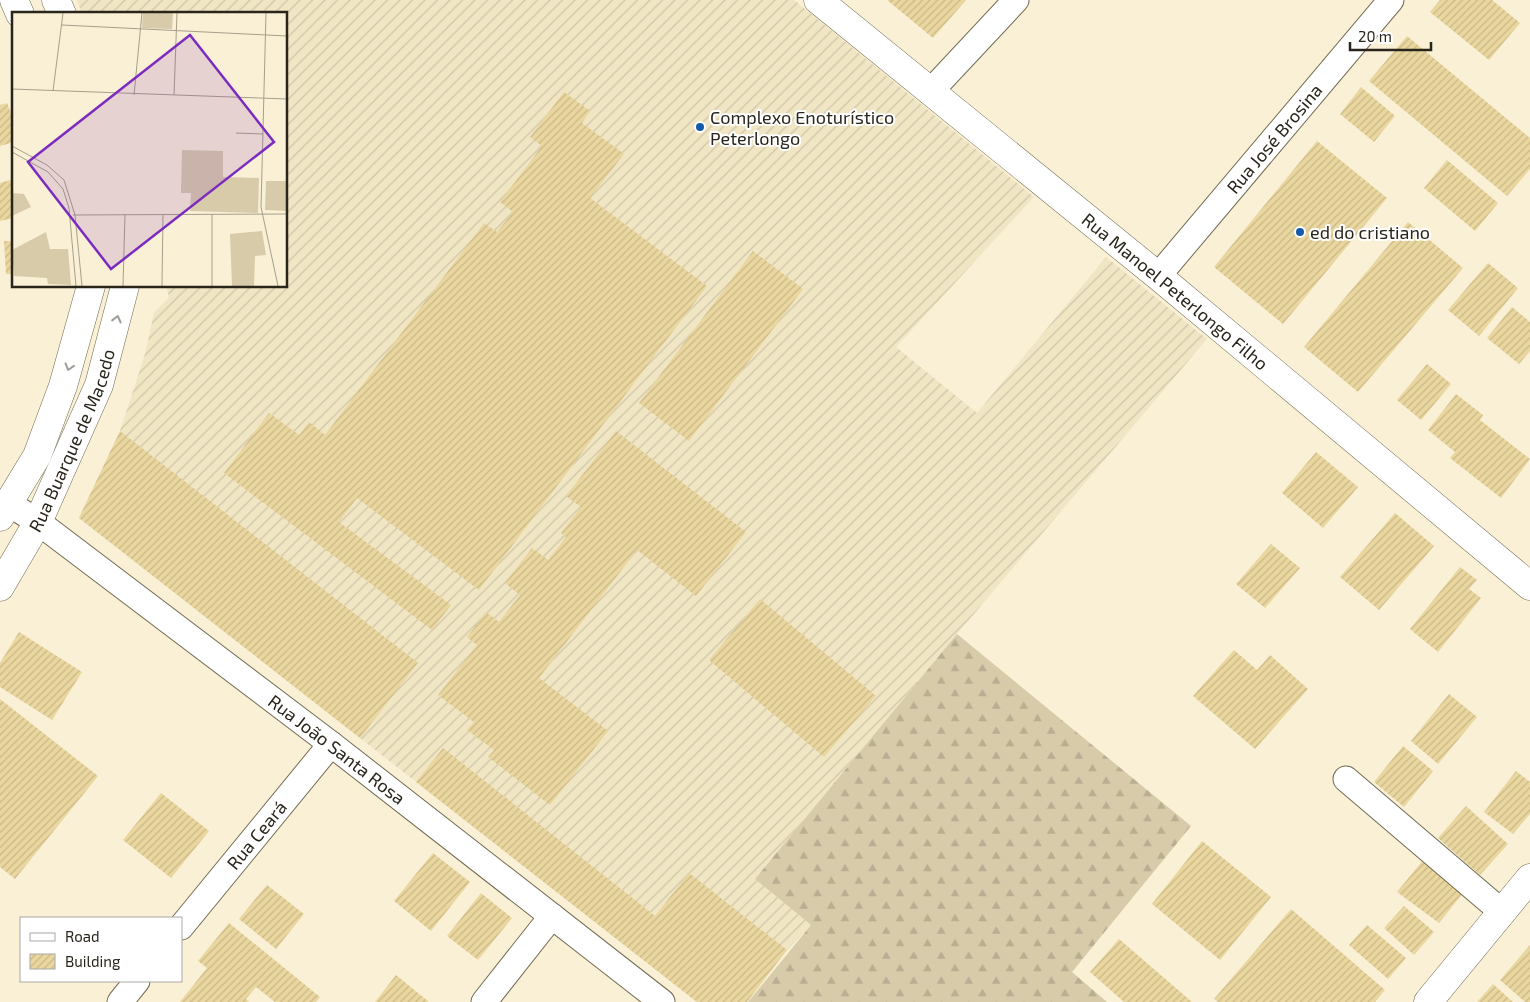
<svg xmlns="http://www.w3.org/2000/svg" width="1530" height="1002" font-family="'Exo 2',sans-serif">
<defs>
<pattern id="industrial-furrows" width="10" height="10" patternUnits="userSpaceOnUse" patternTransform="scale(1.25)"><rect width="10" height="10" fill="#f1e6c4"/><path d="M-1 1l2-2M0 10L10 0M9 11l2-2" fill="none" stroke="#cfc5a8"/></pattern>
<pattern id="forest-firs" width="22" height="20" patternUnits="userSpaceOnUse" patternTransform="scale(1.25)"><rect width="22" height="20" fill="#d7cba9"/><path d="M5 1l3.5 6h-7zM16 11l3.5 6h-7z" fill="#b9ae91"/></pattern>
<pattern id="building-hatch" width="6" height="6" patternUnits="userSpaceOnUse" patternTransform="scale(1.25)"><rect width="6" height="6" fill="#ead79f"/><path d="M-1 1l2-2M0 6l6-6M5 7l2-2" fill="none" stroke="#c9b888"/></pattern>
</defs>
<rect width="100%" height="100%" fill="#f9f0d5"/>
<path fill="url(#industrial-furrows)" d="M77,0H794L1034,197L896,347L977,413L1106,257L1207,339L957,634L755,879L811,925L787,950L747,1002H697L79,518L120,431L145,354L154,313L169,297L166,286H286V14H82Z"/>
<path fill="url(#forest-firs)" d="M957,634L1191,826L1072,972L1107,1002H748L811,925L755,879Z"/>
<path fill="url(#building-hatch)" d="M887,0H966L933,38Z
M1440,0H1492L1520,23L1489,60L1430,12Z
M1407,36L1530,138V169L1507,196L1369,81Z
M1361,87L1395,116L1374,142L1340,114Z
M564,92L590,111L582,123L624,154L590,198L707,286L479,590L357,498L339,522L451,605L432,630L224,473L269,413L299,435L309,422L325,435L484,223L497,232L513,212L500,202L542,146L530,137Z
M7,103L14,120V142L0,146V105Z
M1317,141L1387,198L1283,324L1214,267Z
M1447,160L1498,203L1475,231L1424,188Z
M14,179V218L0,221V183Z
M1408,222L1463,268L1358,392L1304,347Z
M4,241H14V274H6Z
M753,251L803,289L689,441L639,403Z
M1488,263L1518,288L1479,336L1448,310Z
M1512,307L1530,322V351L1519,364L1487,338Z
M1427,364L1451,384L1421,420L1397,400Z
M1456,394L1483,415L1480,420L1530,459L1501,498L1450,458L1455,452L1428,430Z
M120,431L418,663L360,738L79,518Z
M616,431L746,532L696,596L637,550L539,678L608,731L550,805L488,757L494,750L467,730L474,722L438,695L477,645L467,637L486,612L499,622L520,595L505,583L532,548L548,560L566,537L561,533L581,507L566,496Z
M1316,452L1358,487L1323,528L1282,493Z
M1395,513L1434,546L1379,610L1340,577Z
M1271,544L1300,568L1265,608L1236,584Z
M1460,567L1477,580L1469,589L1481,598L1438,652L1410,629Z
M760,599L876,696L824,757L709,660Z
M19,632L82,672L52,720L0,687V663Z
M1234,650L1257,670L1270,655L1308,689L1255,749L1193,696Z
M1449,694L1477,717L1438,764L1411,741Z
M0,699L98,776L15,879L0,867Z
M1403,746L1433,771L1404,807L1374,782Z
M443,748L655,916L689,873L787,950L747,1002H697L416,782Z
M1516,771L1530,782V814L1513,834L1484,812Z
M161,793L209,831L171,878L123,840Z
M1466,806L1508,844L1480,875L1438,838Z
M1202,841L1271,897L1220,960L1152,904Z
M433,853L470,882L431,931L394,901Z
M1424,859L1464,892L1439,923L1397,892Z
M267,885L304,914L276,949L239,919Z
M481,893L512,918L478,960L447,936Z
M1404,906L1434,932L1414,955L1384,928Z
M1291,909L1385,990L1375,1002H1218L1214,999Z
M229,923L320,997L316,1002H275L256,987L246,999L249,1002H180L207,968L198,961Z
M1367,925L1406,958L1388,979L1349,945Z
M1119,939L1192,1002H1124L1090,972Z
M1530,945V1002H1525L1500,980Z
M396,975L429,1002H375Z
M1493,984L1513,1002H1477Z"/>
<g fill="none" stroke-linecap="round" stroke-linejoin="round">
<g stroke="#736c54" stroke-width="27">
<g id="street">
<path d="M930,92L1016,0"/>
<path id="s1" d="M1158,276L1391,0"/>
<path id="s2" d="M8,503L38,522L331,744L662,1002"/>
<path d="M1346,779L1502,912"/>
<path id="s3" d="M181,927L331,744"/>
<path d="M120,1002L137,981"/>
<path d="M484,1002L552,916"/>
</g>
</g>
<g stroke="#736c54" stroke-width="29">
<g id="secondary">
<path d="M14,0L20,14"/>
<path d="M56,0L62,14"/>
<path id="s4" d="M818,0L1158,276L1530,586"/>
<path d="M0,517L37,456L63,386L91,286"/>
<path id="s5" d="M0,587L38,522L99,385L125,286"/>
<path d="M1428,1002L1530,878"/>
</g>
</g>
<use href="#street" stroke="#fff" stroke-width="25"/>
<use href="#secondary" stroke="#fff" stroke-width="28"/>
</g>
<defs><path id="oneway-chevron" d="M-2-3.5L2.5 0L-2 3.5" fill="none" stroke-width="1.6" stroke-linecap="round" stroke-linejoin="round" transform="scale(1.25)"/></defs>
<g stroke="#9f9d98">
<use href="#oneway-chevron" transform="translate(117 319) rotate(-76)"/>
<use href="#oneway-chevron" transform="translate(69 367) rotate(107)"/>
</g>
<g fill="#145aaa" stroke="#fff" stroke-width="2">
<circle cx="700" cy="127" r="5"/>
<circle cx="1300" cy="232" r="5"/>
</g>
<g text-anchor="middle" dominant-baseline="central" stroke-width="4" stroke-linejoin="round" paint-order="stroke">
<g font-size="18" fill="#29251b" stroke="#fff" text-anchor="start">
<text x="710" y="117">Complexo Enoturístico<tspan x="710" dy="21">Peterlongo</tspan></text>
<text x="1310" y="232">ed do cristiano</text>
</g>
<g font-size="18" fill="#29251b" stroke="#fff">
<text stroke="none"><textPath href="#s1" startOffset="180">Rua José Brosina</textPath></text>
<text stroke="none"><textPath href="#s4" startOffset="461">Rua Manoel Peterlongo Filho</textPath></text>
<text stroke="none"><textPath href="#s5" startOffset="164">Rua Buarque de Macedo</textPath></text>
<text stroke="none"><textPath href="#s2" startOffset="411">Rua João Santa Rosa</textPath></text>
<text stroke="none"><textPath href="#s3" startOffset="119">Rua Ceará</textPath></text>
</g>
</g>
<g transform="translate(12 12)">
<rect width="275" height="275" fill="#f9f0d5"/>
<path d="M170,138L211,139V165L247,166L246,201L178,199L179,181H169ZM254,169H275V199L253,198ZM0,181L12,182L19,195L0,204ZM250,219L254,243L243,244L242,274H220L218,222ZM34,220L38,237H56L59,273L36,272L35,266L2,264L0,238Z" fill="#d7cba9"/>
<path d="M131,1H161L160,17L130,16Z" fill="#d7cba9"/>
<path fill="none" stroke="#a69f8b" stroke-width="1" d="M254,1L249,195L266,274M50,13L275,24M0,77L275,87M41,79L51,1M122,83L130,1M162,83L165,1M224,121L251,122M0,134L35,153L52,168L63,203L70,274M0,140L36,160L51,177L57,196L64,274M61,203L275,202M111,274L113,202M150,274L151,202M200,274V202"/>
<path fill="#7b2cbf" fill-opacity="0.15" stroke="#7b2cbf" stroke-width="2.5" d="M178,23L262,130L99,257L16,150Z"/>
<rect width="275" height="275" fill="none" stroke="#29251b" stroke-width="2.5"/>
</g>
<rect x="20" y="917" width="162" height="65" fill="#ffffff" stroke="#a9a8a4"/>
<rect x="30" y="933" width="25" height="8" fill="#ffffff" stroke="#a9a8a4"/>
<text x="65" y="942" font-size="15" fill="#29251b">Road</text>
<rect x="30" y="954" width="25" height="15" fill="url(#building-hatch)" stroke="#a9a8a4"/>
<text x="65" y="967" font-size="15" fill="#29251b">Building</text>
<path d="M1350 42v8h81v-8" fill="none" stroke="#29251b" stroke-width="2.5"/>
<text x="1358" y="42" font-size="15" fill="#29251b" stroke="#ffffff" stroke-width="4" paint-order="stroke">20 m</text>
</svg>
